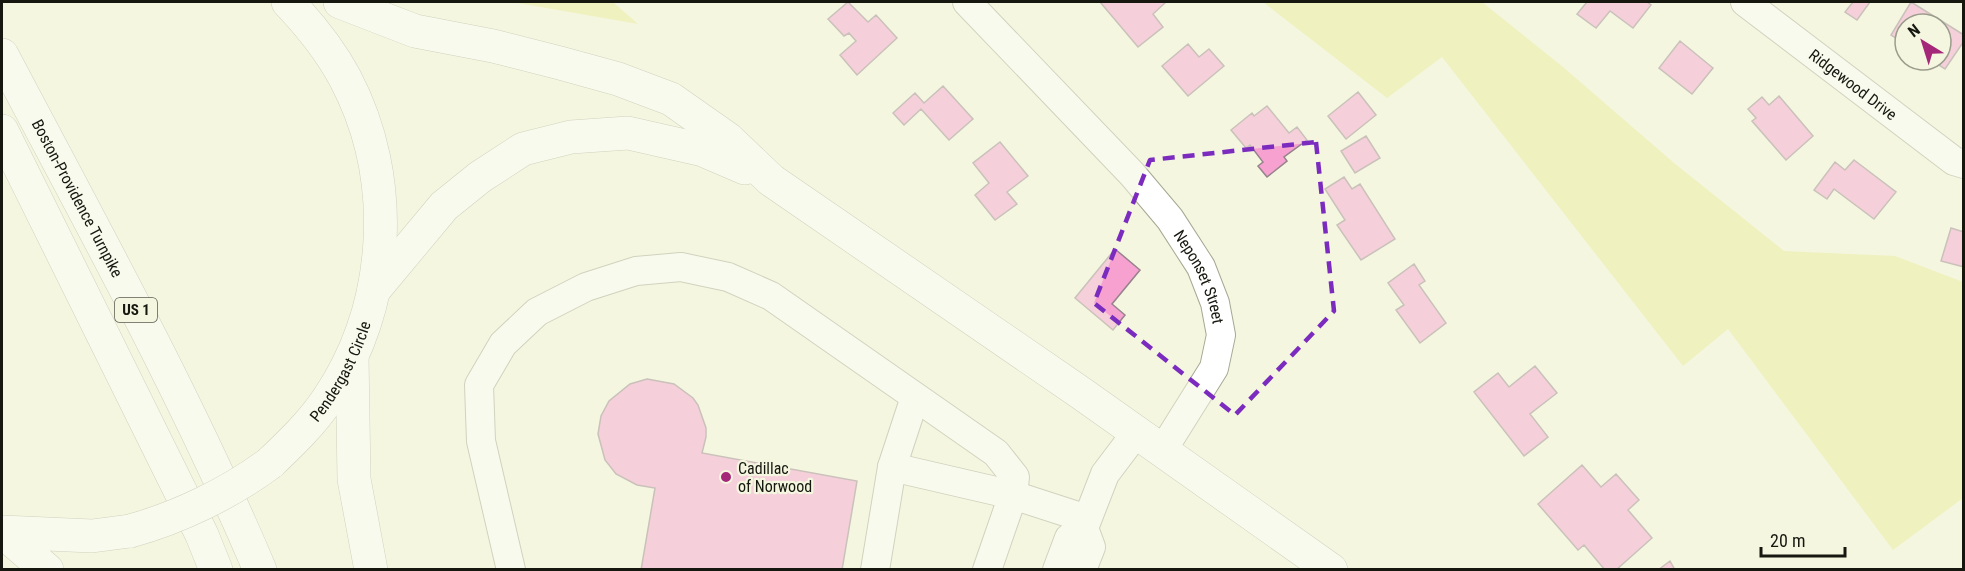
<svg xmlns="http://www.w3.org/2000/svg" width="1965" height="571" font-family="'Roboto Condensed',sans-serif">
<rect width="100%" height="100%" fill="#f4f6e0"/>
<path fill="#e8eb97" d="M512,2H613L638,24Z
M1263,2H1482L1563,67L1674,163L1784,251L1895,256L1963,282V498L1893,550L1728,329L1683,366L1442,57L1387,98Z"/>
<path fill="#f7a1d0" stroke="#96828c" stroke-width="1.5" d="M848,2L868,22L876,15L897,38L857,75L840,55L856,41L849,33L844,36L828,19Z
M1100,2H1166L1153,14L1163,27L1138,47Z
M1587,2H1647L1651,5L1633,28L1610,11L1596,28L1577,14Z
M1853,2H1870L1857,20L1845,12Z
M1911,2L1964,35V41L1945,69L1931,60H1941V24H1905V44L1891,35Z
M1680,41L1713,68L1692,94L1659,68Z
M1188,44L1199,57L1209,49L1224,66L1188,96L1162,66Z
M943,86L973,119L949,140L921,109L904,125L893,113L915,93L924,103Z
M1358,92L1376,115L1346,139L1328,116Z
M1779,96L1813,136L1786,160L1752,121L1756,118L1748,109L1762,97L1769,105Z
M1267,106L1289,133L1297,127L1307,140L1284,157L1287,161L1267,177L1258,166L1263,162L1250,145L1246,148L1231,130L1252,113L1254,116Z
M1366,136L1380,158L1355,173L1341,151Z
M1000,142L1028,176L1007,192L1017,204L995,220L975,195L989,183L973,163Z
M1854,160L1896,192L1874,219L1834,189L1827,199L1814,190L1835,162L1845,170Z
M1344,177L1352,189L1360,184L1395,239L1361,260L1337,225L1345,220L1325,189Z
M1951,228L1964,232V267L1941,261Z
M1115,249L1140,270L1112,304L1125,315L1113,330L1075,298Z
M1414,264L1425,281L1419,285L1446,323L1420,343L1396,310L1404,305L1388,283Z
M1535,366L1557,393L1530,414L1548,437L1524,456L1474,392L1498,373L1509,387Z
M647,379L674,384L693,398L698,405L706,428V437L702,453L857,481L842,570H641L655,488L637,485L616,474L605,460L598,434L601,416L609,401L630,384Z
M1582,465L1601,487L1616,474L1639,500L1628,510L1652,538L1616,570H1605L1584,545L1578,550L1538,504Z
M1670,561L1675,570H1658Z"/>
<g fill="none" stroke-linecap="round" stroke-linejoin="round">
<g stroke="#a6a893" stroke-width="30">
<g id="minor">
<path id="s1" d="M967,2L1132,174L1170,219L1201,267L1215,303L1221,335L1214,368L1162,451"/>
<path id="s2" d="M1745,2L1954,161L1964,164"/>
<path d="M892,467L1013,495L1087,519"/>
<path d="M511,570L481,441L479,385L503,344L537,312L586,287L636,271L681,267L728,277L771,296L996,453L1015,477L1013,495L987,570"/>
<path d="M875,570L892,467L915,397"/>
<path d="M1057,570L1069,538L1084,528L1105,474L1136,433"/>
<path d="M1082,570L1091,547L1084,528"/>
</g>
</g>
<g stroke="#a6a893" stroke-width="34">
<g id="major">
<path d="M340,2L415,31L493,46L560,63L618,79L671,99L728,139L771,180L1078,391L1331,570"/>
<path id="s3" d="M2,55C91,224 185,393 260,570"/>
<path d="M2,131L202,535L216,570"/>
<path d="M374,290L444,206L480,177L523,149L571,137L628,133L703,150L745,168"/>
<path d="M352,357L354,479L371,570"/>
<path id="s4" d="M270,463C291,443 312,423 328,399C391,305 398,178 345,78C330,50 310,25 288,2"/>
<path d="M2,532L92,536L130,531"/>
<path d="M4,533L47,570"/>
</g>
</g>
<use href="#minor" stroke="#fff" stroke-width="28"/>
<use href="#major" stroke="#fff" stroke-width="33"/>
<g stroke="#a6a893" stroke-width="34" stroke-linecap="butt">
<path id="major-bridge" d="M130,531C178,518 230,493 270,463"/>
</g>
<use href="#major-bridge" stroke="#fff" stroke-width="33"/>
</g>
<path d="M0 0H1965V571H0ZM1316,142L1334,311L1235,415L1094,303L1150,160Z" fill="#f4f6e0" fill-opacity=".55" fill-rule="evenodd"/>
<path fill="none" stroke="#7b2cbf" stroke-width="4.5" stroke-dasharray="12 8" stroke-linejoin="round" d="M1316,142L1334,311L1235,415L1094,303L1150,160Z"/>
<circle fill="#a52779" stroke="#f4f6e0" stroke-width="2" cx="726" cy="477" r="6"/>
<g text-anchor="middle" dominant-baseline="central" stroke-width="4.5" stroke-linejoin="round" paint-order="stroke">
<rect fill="#f4f6e0" stroke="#595a4e" stroke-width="1.5" x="115" y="298" width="42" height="24" rx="4.5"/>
<g font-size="15" font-weight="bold" fill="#16170f">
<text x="136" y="310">US 1</text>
</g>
<g font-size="16" fill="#16170f" stroke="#f4f6e0">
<text stroke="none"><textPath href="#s2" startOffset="136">Ridgewood Drive</textPath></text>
<text stroke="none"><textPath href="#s3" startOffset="162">Boston-Providence Turnpike</textPath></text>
<text stroke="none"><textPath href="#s1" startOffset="363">Neponset Street</textPath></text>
<text stroke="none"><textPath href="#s4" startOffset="117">Pendergast Circle</textPath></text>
</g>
<g font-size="16" fill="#16170f" stroke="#f4f6e0" text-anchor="start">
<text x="738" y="468">Cadillac<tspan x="738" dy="18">of Norwood</tspan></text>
</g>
</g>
<rect width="1965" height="571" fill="none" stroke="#16170f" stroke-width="6"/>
<g transform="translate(1923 42) rotate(322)"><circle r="28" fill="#f4f6e0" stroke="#9b9d8c" stroke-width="1.5"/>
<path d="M0-4.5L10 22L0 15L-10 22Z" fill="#a52779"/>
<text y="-9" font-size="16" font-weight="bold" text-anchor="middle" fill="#16170f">N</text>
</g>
<path d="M1761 547v9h84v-9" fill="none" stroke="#16170f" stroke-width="3"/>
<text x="1770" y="547" font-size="18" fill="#16170f" stroke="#f4f6e0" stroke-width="4.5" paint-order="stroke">20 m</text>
</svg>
